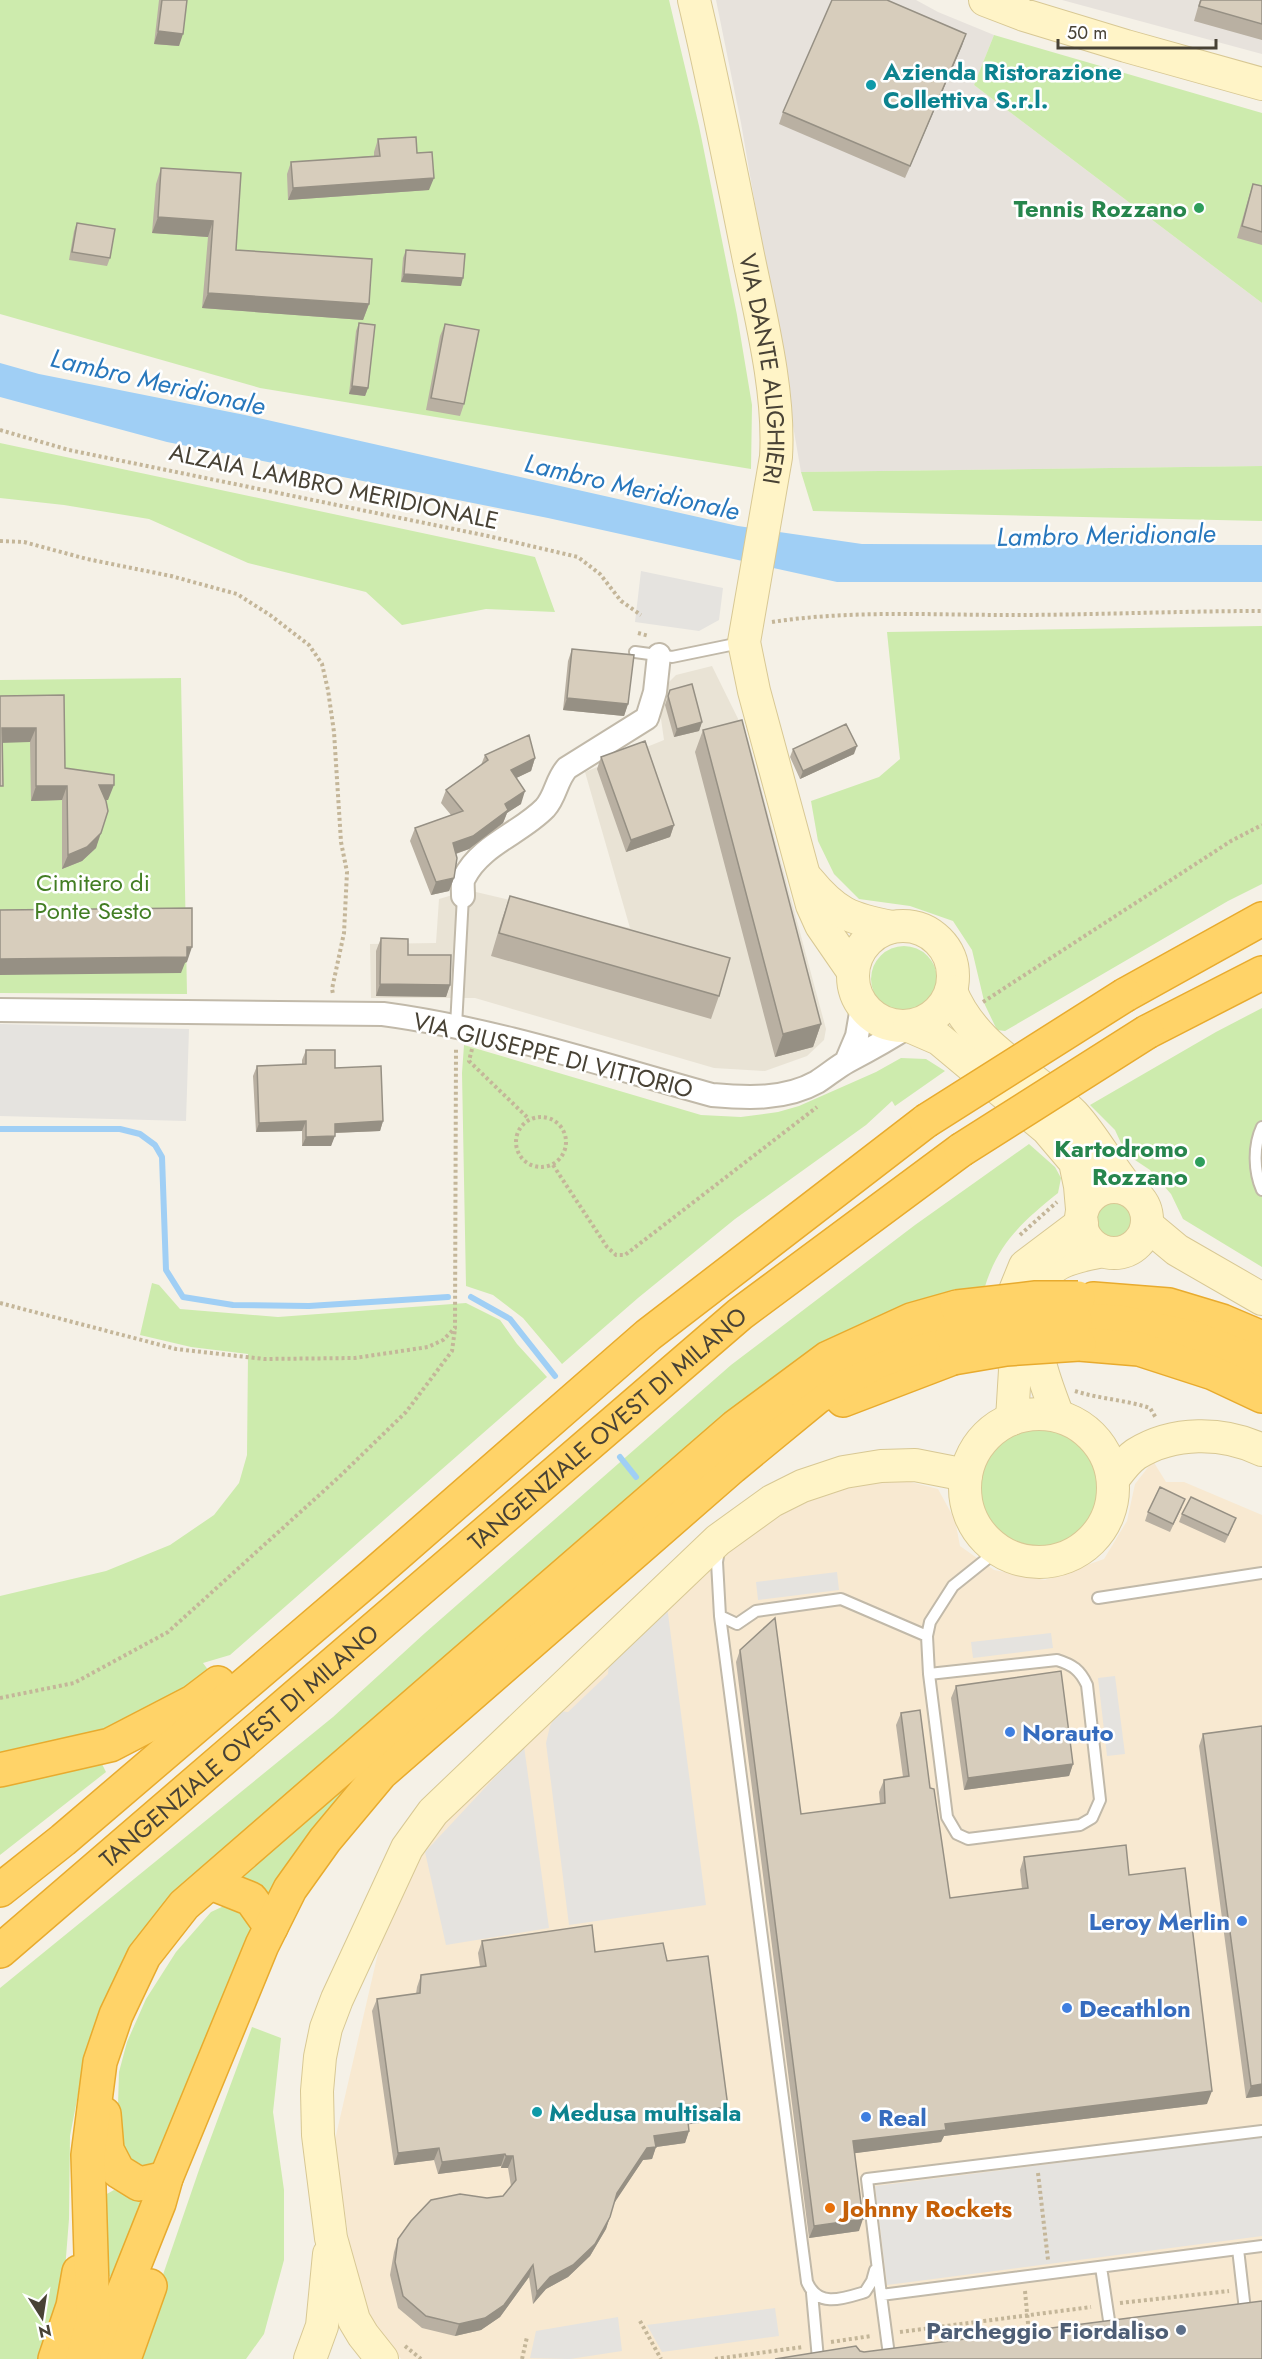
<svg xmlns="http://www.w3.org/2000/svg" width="1262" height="2359" font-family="Jost,sans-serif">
<rect width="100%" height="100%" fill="#f5f1e7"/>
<path fill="#e9e3d5" d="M712,666L748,739L826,1029L824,1040L807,1056L765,1071L714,1068L475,998H371L370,944L436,943L439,899L456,894L459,888L630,928L585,772L664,740L659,705L666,685L676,675Z"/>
<path fill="#f8e9d1" d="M1153,1461L1166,1482H1184L1262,1515V2359H401L359,2304L334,2144L381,1940L419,1838L672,1598L765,1521L825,1493L863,1483L899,1479L938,1489L955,1520L960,1546L994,1570L1045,1580L1104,1559L1127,1521L1135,1484Z"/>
<path fill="#e7e2dc" d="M716,0H916L938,12L994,35L974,85L1262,303V466L801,472L741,123Z
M1062,0H1262V54Z"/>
<path fill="#cdebad" d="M0,0H669L699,126L737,315L752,405L751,469L260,388L0,314Z
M994,35L1262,113V303L974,85Z
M0,443L535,557L555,612L486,609L402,625L366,592L248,563L149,519L64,505L0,498Z
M1262,466V521L813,511L801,472Z
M1262,626V884L1228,901L1005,1031L997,1030L985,1005L972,950L953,921L910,906L859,899L834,874L818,841L811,801L879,777L900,759L887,632Z
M181,678L187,994L0,993V680Z
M871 979a33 33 0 1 1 66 0a33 33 0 1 1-66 0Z
M1262,1008V1267L1183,1219L1171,1194L1150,1170L1126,1154L1115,1130L1090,1105L1216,1032Z
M464,1045L701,1115L741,1117L778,1112L799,1106L876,1072L901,1058L926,1059L945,1071L895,1106L892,1101L866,1125L735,1219L638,1298L562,1364L523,1318L493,1295L466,1286L462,1073Z
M1029,1144L1055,1167L1061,1178L1058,1193C1022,1222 997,1244 984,1290L281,1810L156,1912L114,1979L88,2043L70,2136L69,2219L63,2295L48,2359H0V1988L333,1717L425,1633L731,1365L915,1225Z
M1093 1221a21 21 0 1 1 42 0a21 21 0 1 1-42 0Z
M152,1283L159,1285L180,1309L278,1317L466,1303L500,1320L517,1344L547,1377L230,1655L203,1663L212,1675L124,1727L0,1758V1596L106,1571L170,1545L214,1515L239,1483L247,1455L248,1354L191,1347L140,1335Z
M978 1488a61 61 0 1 1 122 0a61 61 0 1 1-122 0Z
M382,1755L265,1906L236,1883Z
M102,1764L106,1772L0,1855V1783L29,1780Z
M226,1905L241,1911L253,1930L160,2162L148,2172L128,2171L117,2138L119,2072L127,2042L146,1999L176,1952L211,1912Z
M252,2027L281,2038L273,2112L284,2190V2260L264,2334L246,2359H134L200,2167Z
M114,2190L146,2200L115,2277L107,2276L105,2195Z"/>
<path fill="#e5e3df" d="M641,571L723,588L719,620L699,631L635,622Z
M0,1024L189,1029L186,1121L0,1116Z
M837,1572L839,1590L758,1600L756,1582Z
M667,1606L706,1905L569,1925L546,1743L550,1726L558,1711L568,1712L608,1674L609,1660Z
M1051,1633L1053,1648L973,1658L971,1642Z
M1115,1676L1125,1754L1107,1756L1098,1678Z
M524,1746L549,1928L446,1945L425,1852Z
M1262,2137V2236L887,2285L875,2186Z
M775,2308L779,2336L662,2352L647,2325Z
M618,2317L622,2351L570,2359L530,2358L536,2331Z"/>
<path fill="#a0cff5" d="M0,363L39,374L245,415L738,526L862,544L1262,545V582H837L548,518L167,442L0,397Z"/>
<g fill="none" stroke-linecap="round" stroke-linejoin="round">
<path stroke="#a0cff5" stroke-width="6" d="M0,1129H120L140,1134L155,1145L162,1157L166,1270L183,1297L233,1305L309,1306L448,1297
M471,1297L510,1319L555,1376
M620,1457L636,1477"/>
<g stroke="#c1b9a9" stroke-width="14">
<path id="lane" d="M635,652L672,657L740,643
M456,1026L463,896
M1262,1127C1253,1146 1254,1172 1262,1190
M719,1550L717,1562L720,1616L807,2282C818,2308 842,2299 865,2292L872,2281L875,2270
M1098,1598L1262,1573
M720,1616L737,1624L756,1611L841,1599L927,1636
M929,1674L1057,1660C1073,1665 1080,1670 1087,1685L1100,1800L1092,1818L1080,1825L968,1839L957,1834L947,1817L929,1674L927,1636L930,1622L953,1586L998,1550
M1262,2131L867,2179L881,2295L1262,2246
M1238,2249L1245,2310
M1101,2267L1110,2327
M812,2293L818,2359
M881,2295L889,2355"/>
</g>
<g stroke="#c1b9a9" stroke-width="26">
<path id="street" d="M463,896C463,890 462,882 464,878C480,845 521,833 545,808C556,796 556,780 567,768L647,718L655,692L659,655
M0,1010L383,1014C495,1029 603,1065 712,1095C747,1098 785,1100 817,1082C828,1075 837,1067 848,1061C869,1050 889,1039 909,1026
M846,1062L857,1036L862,1007"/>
</g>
<g stroke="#d8c894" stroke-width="34">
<g id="secondary">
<path id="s1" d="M694,0C714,84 731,170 748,255C761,318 780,393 776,457L744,642L754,691L812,905L821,925L852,970"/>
<path d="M985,0L1024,15L1126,46L1262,84"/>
<path d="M808,880C835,913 850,919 892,927"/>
<circle cx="903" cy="976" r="50"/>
<path d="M951,991C974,1049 1033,1073 1074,1115C1095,1138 1109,1166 1129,1190"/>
<path d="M909,1026L939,1039L1047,1129L1075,1162L1080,1186L1082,1209"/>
<circle cx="1114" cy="1220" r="33"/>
<path d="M1147,1225L1177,1250L1262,1299"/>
<circle cx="1039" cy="1488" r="74"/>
<path d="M1058,1416C1043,1377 1029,1342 1038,1299C1040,1288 1044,1274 1054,1267C1067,1257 1087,1255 1102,1251"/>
<path d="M1012,1419L1015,1370L1011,1332L1014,1293L1025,1266L1082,1223"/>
<path d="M1114,1478C1120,1470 1127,1460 1136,1454C1173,1431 1223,1431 1262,1450"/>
<path d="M310,2359L322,2326L329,2254"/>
<path d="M382,2359L363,2335L354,2320L331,2238L318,2135L317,2091L320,2057L326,2028L337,1999L407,1848L433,1812L718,1540L772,1501L802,1486L844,1472L881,1466L915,1465L966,1475"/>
</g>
</g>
<g stroke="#e8ab2e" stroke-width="36">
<g id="highway">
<path d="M1125,995L1262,919"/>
<path d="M1147,1032L1262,973"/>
<path d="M1093,1299L1169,1305L1222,1321L1262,1338"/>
<path d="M1075,1320L1120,1322L1194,1338L1262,1364"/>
<path d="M1079,1344L1139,1349L1213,1373L1262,1396"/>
<path d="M843,1400L953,1358"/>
<path d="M0,1770L110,1745L193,1702L218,1683"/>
<path d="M211,1883L251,1899L271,1927"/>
<path d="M0,1890L63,1840L372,1576L648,1335L926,1121"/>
<path id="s2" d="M0,1951L740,1314L961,1150"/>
<path d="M104,2114L107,2150L118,2171L139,2184L166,2178"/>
<path d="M98,2356L159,2203L166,2178L262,1945L290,1889L325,1840L381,1773L732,1467L817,1397L876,1362L952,1335"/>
<path d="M55,2359L73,2306L79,2272"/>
<path d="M83,2359L93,2321L88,2155L100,2062L116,2015L144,1956L184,1905L735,1427L828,1358L911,1320L957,1307"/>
<path d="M124,2359L150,2286"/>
</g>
</g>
<path stroke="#c4b699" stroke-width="4" stroke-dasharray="3 3" stroke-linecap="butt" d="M0,430L69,450L488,536L578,557L600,574L621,601L641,615
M0,541L24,542L87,559L171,576L237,594L270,615L309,645L322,664L328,690L334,732L341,842L347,872L344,933L332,989L333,994
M772,622C850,610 932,615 1010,615C1094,615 1178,611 1262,611
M638,633L649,636
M983,1002L1231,841L1262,825
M472,1049L469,1061L529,1119
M516 1142a25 25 0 1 1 50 0a25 25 0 1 1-50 0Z
M553,1165L607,1247L616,1255H625L817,1107
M1020,1235L1057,1202
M0,1303L176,1349L264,1359L355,1358L428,1347L443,1340L455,1328L456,1048
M1075,1391C1100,1399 1126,1400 1150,1408L1156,1418
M0,1698L74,1683L168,1632L338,1478L406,1412L452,1351L455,1329
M1038,2173L1048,2260
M1025,2291L1029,2334
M1120,2303L1229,2291
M640,2321L661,2359
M900,2332L1091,2307
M831,2342L871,2336
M405,2346L421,2359
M522,2359L527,2337
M715,2359L803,2347"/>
<use href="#lane" stroke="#fff" stroke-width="10"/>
<use href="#street" stroke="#fff" stroke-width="22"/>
<use href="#secondary" stroke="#fff4c7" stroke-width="32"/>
<use href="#highway" stroke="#ffd368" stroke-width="33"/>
<g stroke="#e8ab2e" stroke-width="36" stroke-linecap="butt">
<path id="highway-bridge" d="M926,1121L1125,995
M961,1150L1147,1032
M957,1307L1036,1298H1078
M952,1335L1005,1324L1075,1320
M953,1358L1006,1349L1079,1344"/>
</g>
<use href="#highway-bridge" stroke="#ffd368" stroke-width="33"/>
</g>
<path fill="#b9b0a2" d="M159,0H187L179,46L154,44Z
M1200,0H1262V40L1194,21Z
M966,34L905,178L779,124L783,112Z
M378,139L417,153L429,190L288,200L287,174L291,162L374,156V152Z
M161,168L241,173L236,250L369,304L363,320L202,308L208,237L152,233L156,184Z
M1253,184L1262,186V245L1237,238L1249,196Z
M77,223L110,258L107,266L69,260L74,231Z
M406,250L461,286L401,282L403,258Z
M359,323L368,388L365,396L349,394L356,331Z
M445,324L464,404L460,416L426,410L440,336Z
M572,649L628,704L624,716L563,710L568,661Z
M670,690L702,722L699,731L674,737L665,705Z
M64,695L65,768L108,800H106L96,848L82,861L62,869V800L31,801L30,742L0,696Z
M703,730L821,1024L813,1047L775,1057L695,752Z
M793,749L854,754L800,779L790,757Z
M485,755L535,758L531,771L516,778L521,804L507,813L503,823L469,849L456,854L454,878L449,891L431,895L410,841L415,828L451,815L441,803L446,790L481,765Z
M601,757L674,825L670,837L626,852L597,769Z
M510,896L719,996L711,1019L491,956L502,919Z
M381,938L408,955L450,985L446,997L376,996V951Z
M306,1050L335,1068L383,1121L380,1131L335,1133L331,1146H302V1131L256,1132L253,1076L257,1066L302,1064V1060Z
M1182,1507L1170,1532L1145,1521L1148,1512Z
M1182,1514L1233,1526L1225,1543L1179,1522Z
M740,1650L801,1814L880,1804L879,1792L884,1780L903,1777L896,1725L901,1713L930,1788L950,1898L1022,1889L1020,1870L1024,1857L1129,1875L1207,2104L944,2136L941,2142L855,2153L859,2231L809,2238L736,1662Z
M956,1686L1073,1764L1069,1776L964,1790L951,1698Z
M1262,1726V2096L1246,2098L1199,1746L1203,1734Z
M482,1941L595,1952L667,1961L728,2107L724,2120L688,2124L689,2131L685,2143L656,2147L652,2159L643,2160L614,2202L606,2229L590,2256L568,2277L546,2289L533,2304L529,2277L500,2317L481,2330L455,2336L422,2328L398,2308L390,2275L394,2252L398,2239L487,2198L503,2196L511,2186L508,2168H501V2166L438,2174L434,2160L394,2165L372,2011L377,1999L416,1994L417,1987L421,1975L480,1967L478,1953Z"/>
<path fill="#969084" d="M158,31L183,34L179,46L154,44Z
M966,34L962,46L905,178L910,166Z
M434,178L429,190L288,200L293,188Z
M158,217L213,221L208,237L152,233Z
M404,274L463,278L461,286L401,282Z
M208,293L369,304L363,320L202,308Z
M352,386L368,388L365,396L349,394Z
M567,698L628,704L624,716L563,710Z
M702,722L699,731L674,737L677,729Z
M2,728H36L30,742L0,743Z
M857,746L854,754L800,779L803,771Z
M535,758L531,771L506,783L511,770Z
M99,785H114L108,800H93Z
M36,786H67L62,800L31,801Z
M525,791L521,804L507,813L503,823L469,849L449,856L453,843L505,804Z
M674,825L670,837L626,852L631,840Z
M101,833L96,848L82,861L62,869L68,855Z
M454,878L449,891L431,895L436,882Z
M192,947L187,962L185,963L181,973L0,975V959Z
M380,984L450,985L446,997L376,996Z
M821,1024L813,1047L775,1057L783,1034Z
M306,1121L302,1131L256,1132L259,1123Z
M383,1121L380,1131L331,1133L335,1124Z
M335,1136L331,1146H302L306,1137Z
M1073,1764L1069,1776L964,1790L968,1778Z
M1262,2084V2096L1246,2098L1251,2086Z
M1212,2091L1207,2104L944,2136L941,2142L849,2154L853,2141L945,2124Z
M728,2107L724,2120L683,2125L687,2113Z
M689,2131L685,2143L656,2147L652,2159L643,2160L613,2205L617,2193L654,2136Z
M439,2148L434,2160L394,2165L398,2153Z
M505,2154L501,2166L438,2174L442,2162Z
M506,2156H513L508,2168H501Z
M610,2217L606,2229L590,2256L568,2277L546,2289L533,2304L537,2292L550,2277Z
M863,2219L859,2231L809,2238L814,2226Z
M533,2265L529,2277L500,2317L481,2330L455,2336L459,2324Z"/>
<path fill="#d7cdbc" stroke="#969084" stroke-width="1.5" d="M162,0H187L183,34L158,31Z
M832,0H887L966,34L910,166L783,112Z
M1201,0H1262V24L1199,6Z
M416,137L417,153L432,152L434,178L293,188L291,162L380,156L378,139Z
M161,168L241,173L236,250L372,259L369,304L208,293L213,221L158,217Z
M1253,184L1262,186V232L1242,226Z
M77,223L115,229L110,258L72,252Z
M406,250L465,254L463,278L404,274Z
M359,323L375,325L368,388L352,386Z
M445,324L479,330L464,404L431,398Z
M572,649L634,655L628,704L567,698Z
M692,684L702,722L677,729L668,696L670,690Z
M64,695L65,768L114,775V785H99L106,801L108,811L101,833L87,847L68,855L67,786H36V728H2L3,786H0V696Z
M742,720L821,1024L783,1034L703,730Z
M846,724L857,746L803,771L793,749Z
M529,735L535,758L511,770L525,791L505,804L508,810L473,836L453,843L457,858L454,878L436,882L415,828L463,811L446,790L488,760L485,755Z
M645,741L674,825L631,840L601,757Z
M510,896L730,958L719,996L499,933Z
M192,908V947H187V957L0,959V910Z
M381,938L408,939V955H451L450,985L380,984Z
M306,1050H335V1068L381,1066L383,1121L335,1124V1136L306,1137V1121L259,1123L257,1066L306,1064Z
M1160,1487L1185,1499L1173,1524L1148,1512Z
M1191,1497L1236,1518L1228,1535L1182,1514Z
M775,1618L801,1814L885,1803L884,1780L909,1776L901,1713L920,1710L930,1788L934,1789L950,1898L1028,1888L1024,1857L1126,1845L1129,1875L1185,1868L1212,2091L945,2124L946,2130L853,2141L863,2219L814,2226L740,1650Z
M1061,1671L1073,1764L968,1778L956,1686Z
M1262,1726V2084L1251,2086L1203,1734Z
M592,1925L595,1952L663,1943L667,1961L708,1956L728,2107L687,2113L689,2131L654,2136L656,2147L647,2148L617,2193L610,2217L595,2244L573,2265L550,2277L537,2292L533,2265L504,2305L485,2318L459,2324L426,2316L403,2296L395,2262L398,2239L411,2221L431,2200L460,2194L487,2198L503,2196L516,2180L513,2156H506L505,2154L442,2162L439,2148L398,2153L377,1999L420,1993L421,1975L486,1966L482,1941Z
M1262,2301V2359H775L856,2346L860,2351L864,2352Z"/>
<g fill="#0f9aa8" stroke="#fff" stroke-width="2">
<circle cx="871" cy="85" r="6"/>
<circle cx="537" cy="2112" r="6"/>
</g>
<g fill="#2e9e5b" stroke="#fff" stroke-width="2">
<circle cx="1199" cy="208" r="6"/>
<circle cx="1200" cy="1162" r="6"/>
</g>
<g fill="#3f7fe0" stroke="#fff" stroke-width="2">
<circle cx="1010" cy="1732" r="6"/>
<circle cx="1242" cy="1921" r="6"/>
<circle cx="1067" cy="2008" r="6"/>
<circle cx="866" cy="2117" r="6"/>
</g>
<circle fill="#e8710a" stroke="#fff" stroke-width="2" cx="830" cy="2208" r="6"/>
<circle fill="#5c6f8a" stroke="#fff" stroke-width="2" cx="1181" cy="2330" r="6"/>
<g text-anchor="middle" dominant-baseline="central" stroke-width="5" stroke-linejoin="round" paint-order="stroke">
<g font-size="24" font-weight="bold" fill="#0d838f" stroke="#fff" text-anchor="start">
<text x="883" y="71">Azienda Ristorazione<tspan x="883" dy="28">Collettiva S.r.l.</tspan></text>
<text x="549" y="2112">Medusa multisala</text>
</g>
<g font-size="24" font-weight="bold" fill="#27864d" stroke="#fff" text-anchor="end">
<text x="1187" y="208">Tennis Rozzano</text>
<text x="1188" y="1148">Kartodromo<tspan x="1188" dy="28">Rozzano</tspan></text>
</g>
<g font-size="24" fill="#484235" stroke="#fff">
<text stroke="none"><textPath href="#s1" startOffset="376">VIA DANTE ALIGHIERI</textPath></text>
<text transform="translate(334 486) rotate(12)">ALZAIA LAMBRO MERIDIONALE</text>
<text transform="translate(553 1055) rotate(14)">VIA GIUSEPPE DI VITTORIO</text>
<text stroke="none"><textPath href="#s2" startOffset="801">TANGENZIALE OVEST DI MILANO</textPath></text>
<text stroke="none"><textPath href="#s2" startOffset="315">TANGENZIALE OVEST DI MILANO</textPath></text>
</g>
<g font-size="24" fill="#437e24" stroke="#fff">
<text x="93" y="882">Cimitero di<tspan x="93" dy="28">Ponte Sesto</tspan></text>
</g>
<g font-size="24" font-weight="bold" fill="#366cbe" stroke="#fff" text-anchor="start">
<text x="1022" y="1732">Norauto</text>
<text x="1230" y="1921" text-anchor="end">Leroy Merlin</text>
<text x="1079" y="2008">Decathlon</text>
<text x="878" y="2117">Real</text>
</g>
<g font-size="24" font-weight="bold" fill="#c56008" stroke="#fff" text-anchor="start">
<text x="842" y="2208">Johnny Rockets</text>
</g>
<g font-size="24" font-weight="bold" fill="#4e5e75" stroke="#fff" text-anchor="end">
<text x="1169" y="2330">Parcheggio Fiordaliso</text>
</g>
<g font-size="26" font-style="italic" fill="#2777bc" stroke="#fff">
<text transform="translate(158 382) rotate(13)">Lambro Meridionale</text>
<text transform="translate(632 487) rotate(13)">Lambro Meridionale</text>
<text transform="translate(1106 535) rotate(-1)">Lambro Meridionale</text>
</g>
</g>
<g transform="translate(42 2317) rotate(168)" stroke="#ffffff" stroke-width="4.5" paint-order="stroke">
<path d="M0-4.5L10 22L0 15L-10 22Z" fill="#484235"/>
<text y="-9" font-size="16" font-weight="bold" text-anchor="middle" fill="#484235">N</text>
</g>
<path d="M1058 39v9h158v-9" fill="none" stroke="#484235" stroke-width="3"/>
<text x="1067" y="39" font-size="18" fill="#484235" stroke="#ffffff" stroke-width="4.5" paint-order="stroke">50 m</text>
</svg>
